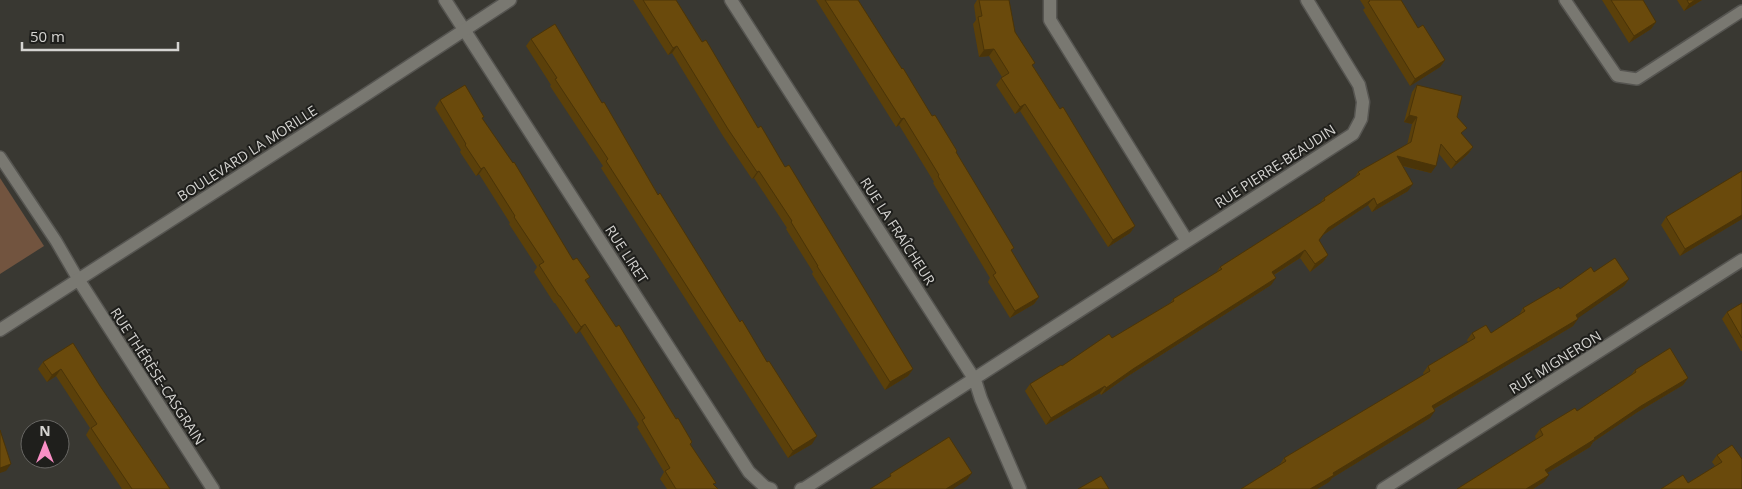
<svg xmlns="http://www.w3.org/2000/svg" width="1742" height="489" font-family="'Open Sans',sans-serif">
<rect width="100%" height="100%" fill="#393832"/>
<path fill="#72543f" d="M0,178L44,246L0,274Z"/>
<g fill="none" stroke-linecap="round" stroke-linejoin="round">
<g stroke="#565551" stroke-width="14">
<path id="service" d="M1565,0L1617,76L1637,79L1742,11
M0,157L56,241L78,279"/>
</g>
<g stroke="#565551" stroke-width="15">
<path id="minor" d="M445,0L749,472L765,487L771,489
M731,0L975,380L981,399L1020,489
M1050,0V20L1187,241
M801,489L805,488L1353,134L1361,119L1363,102L1359,85L1307,0
M1383,489L1742,260"/>
</g>
<g stroke="#565551" stroke-width="15">
<path id="tertiary" d="M78,279L213,489
M0,330L356,101L510,0"/>
</g>
<use href="#service" stroke="#797871" stroke-width="11"/>
<use href="#minor" stroke="#797871" stroke-width="12"/>
<use href="#tertiary" stroke="#797871" stroke-width="12"/>
</g>
<path fill="#5b400a" d="M633,0H676L758,128L785,167L913,369L908,376L885,390L812,274L813,272L786,229L787,228L754,178L752,179L723,136L672,53L668,55Z
M816,0H858L902,69L956,153L1012,252L1039,297L1034,304L1010,318L988,282L990,278L933,183L934,182L899,125L896,127Z
M977,0H1009L1015,32L1033,66L1135,226L1130,233L1108,247L1020,111L1015,114L996,85L1002,77L989,56L979,57L973,24L976,20L974,5Z
M1360,0H1401L1418,28L1445,60L1440,67L1410,86L1363,10L1365,8Z
M1602,0H1643L1656,22L1651,29L1629,43Z
M1677,0H1702L1684,11Z
M531,39L602,103L812,444L788,458L601,168L603,166L550,86L551,85L526,46Z
M1417,85L1457,117L1462,135L1473,147L1468,154L1451,169L1439,154L1431,173L1402,166L1408,191L1372,212L1368,205L1323,235L1319,241L1328,255L1323,262L1310,272L1300,258L1274,275L1271,285L1128,376L1101,395L1100,393L1046,425L1025,391L1030,384L1112,338L1170,303L1173,299L1216,273L1220,267L1320,203L1324,198L1355,177L1358,172L1407,145L1412,124L1404,122L1412,92Z
M440,100L482,119L573,260L590,277L586,281L692,442L691,445L714,485L718,489H667L660,479L664,472L637,427L639,424L580,331L576,334L555,303H554L534,272L537,267L509,224L510,223L479,174L476,176L460,152L461,150L435,108Z
M1742,171V219L1680,256L1661,225L1666,217Z
M1594,272L1629,279L1624,286L1577,318L1573,326L1434,409L1430,418L1332,478L1329,482L1317,489H1241L1279,466L1284,458L1424,375L1423,373L1428,366L1468,342L1467,340L1472,333H1491L1519,315L1523,308L1560,289Z
M1742,303V351H1741L1722,319L1727,312Z
M43,362L100,386L170,489H122L86,435L90,428L56,376L47,382L38,369Z
M1635,370L1688,378L1683,385L1636,413L1593,442L1590,447L1547,473L1544,482L1533,489H1457L1536,439L1535,436L1540,429L1577,411L1631,375Z
M1717,455L1742,459L1688,483L1715,466L1712,462Z"/>
<path fill="#4a3408" d="M1695,0H1702L1684,11L1689,4Z
M1656,22L1651,29L1629,43L1634,36Z
M677,46L672,53L668,55L673,48Z
M994,49L989,56L979,57L984,50Z
M1445,60L1440,67L1410,86L1415,79Z
M1025,104L1020,111L1015,114L1020,107Z
M1409,115L1417,117L1412,124L1404,122Z
M904,118L899,125L896,127L901,119Z
M1473,147L1468,154L1451,169L1456,162Z
M1397,156L1436,166L1431,173L1392,163Z
M484,167L479,174L476,176L481,169Z
M759,171L754,178L752,179L757,172Z
M1413,184L1408,191L1372,212L1377,205Z
M1374,198L1368,205L1323,235L1314,248L1328,228Z
M1742,215V219L1680,256L1685,249Z
M1135,226L1130,233L1108,247L1113,240Z
M1305,250L1300,258L1267,279L1272,272Z
M1328,255L1323,262L1310,272L1315,264Z
M1276,278L1271,285L1128,376L1101,395L1106,388L1133,369Z
M1629,279L1624,286L1571,323L1576,315Z
M1039,297L1034,304L1010,318L1015,311Z
M1578,319L1573,326L1427,413L1432,406Z
M585,324L580,331L576,334L581,327Z
M61,369L56,376L47,382L52,375Z
M913,369L908,376L885,390L890,382Z
M1688,378L1683,385L1636,413L1593,442L1590,447L1540,477L1545,470L1641,406Z
M1105,386L1100,393L1046,425L1051,418Z
M1435,411L1430,418L1332,478L1329,482L1317,489H1310L1333,473Z
M817,436L812,444L788,458L793,451Z
M11,464L6,471L0,473V468Z
M972,473L967,480L953,489H946Z
M1549,475L1544,482L1533,489H1526Z"/>
<path fill="#6a4a0c" stroke="#4a3408" d="M643,0H676L702,42L706,40L758,128L761,126L785,167L789,165L913,369L890,382L817,266H818L791,222L792,221L759,171L757,172L728,129L677,46L673,48Z
M825,0H858L902,69L903,68L932,116L935,115L957,151L956,152L1014,248L1011,250L1039,297L1015,311L993,275L996,273L938,176L939,175L904,118L901,119Z
M979,0H1009L1015,32L1035,63L1032,65L1060,109L1063,107L1135,226L1113,240L1025,104L1020,107L1001,78L1009,73L994,49L984,50L978,17L982,16Z
M1369,0H1401L1418,28L1423,25L1445,60L1415,79L1368,2L1370,1Z
M1611,0H1643L1656,22L1634,36Z
M1687,0H1695L1689,4Z
M555,24L602,103L604,102L658,195L660,193L740,322L742,320L767,362L769,361L817,436L793,451L606,161L608,159L555,79L557,78L531,39Z
M465,85L484,117L482,118L513,163L514,162L573,260L577,258L590,277L585,280L616,327L619,325L676,419L678,418L692,442L690,444L716,483L713,484L718,489H676L665,471L670,468L642,420L645,418L585,324L581,327L560,296H559L539,265L544,262L514,217L515,216L484,167L481,169L465,145L466,144L440,100Z
M1417,85L1462,96L1457,117L1467,128L1461,133L1473,147L1456,162L1441,144L1436,166L1397,156L1413,184L1377,205L1374,198L1328,228L1319,240L1328,255L1315,264L1305,250L1272,272L1276,278L1133,369L1106,388L1105,386L1051,418L1030,384L1061,365L1062,366L1109,334L1112,338L1174,301L1173,299L1222,269L1220,267L1325,200L1324,198L1360,174L1358,172L1411,142L1417,117L1409,115Z
M1742,171V215L1685,249L1666,217Z
M1615,258L1629,279L1576,315L1578,319L1432,406L1435,411L1333,473L1334,475L1310,489H1241L1286,461L1284,458L1430,371L1428,366L1475,338L1472,333L1486,325L1491,333L1525,311L1523,308L1559,287L1560,289L1591,267L1594,272Z
M1742,303V338L1727,312Z
M73,343L100,386L170,489H132L91,428L97,424L61,369L52,375L43,362Z
M1670,348L1688,378L1641,406L1594,438L1595,439L1545,470L1549,475L1526,489H1457L1543,435L1540,429L1575,408L1577,411L1636,372L1635,370Z
M0,430L11,464L0,468Z
M949,437L972,473L946,489H870L891,476L890,474Z
M1732,445L1742,459V489H1661L1683,475L1688,483L1722,462L1717,455Z
M1101,476L1109,489H1078Z"/>
<g text-anchor="middle" dominant-baseline="central" stroke-width="4" stroke-linejoin="round" paint-order="stroke">
<g font-size="14" fill="#d5d4d1" stroke="#1f1f1c">
<text transform="translate(247 153) rotate(-33)">BOULEVARD LA MORILLE</text>
<text transform="translate(1275 166) rotate(-33)">RUE PIERRE-BEAUDIN</text>
<text transform="translate(898 231) rotate(57)">RUE LA FRAÎCHEUR</text>
<text transform="translate(627 254) rotate(57)">RUE LIRET</text>
<text transform="translate(1555 362) rotate(-32)">RUE MIGNERON</text>
<text transform="translate(158 376) rotate(57)">RUE THÉRÈSE-CASGRAIN</text>
</g>
</g>
<g transform="translate(45 444)"><circle r="24" fill="#1f1f1c" stroke="#686764"/>
<path d="M0-4L9 19L0 12L-9 19Z" fill="#fa8fc6"/>
<text y="-8" font-size="14" font-weight="bold" text-anchor="middle" fill="#d5d4d1">N</text>
</g>
<path d="M22 42v8h156v-8" fill="none" stroke="#d5d4d1" stroke-width="2.5"/>
<text x="30" y="42" font-size="15" fill="#d5d4d1" stroke="#1f1f1c" stroke-width="4" paint-order="stroke">50 m</text>
</svg>
